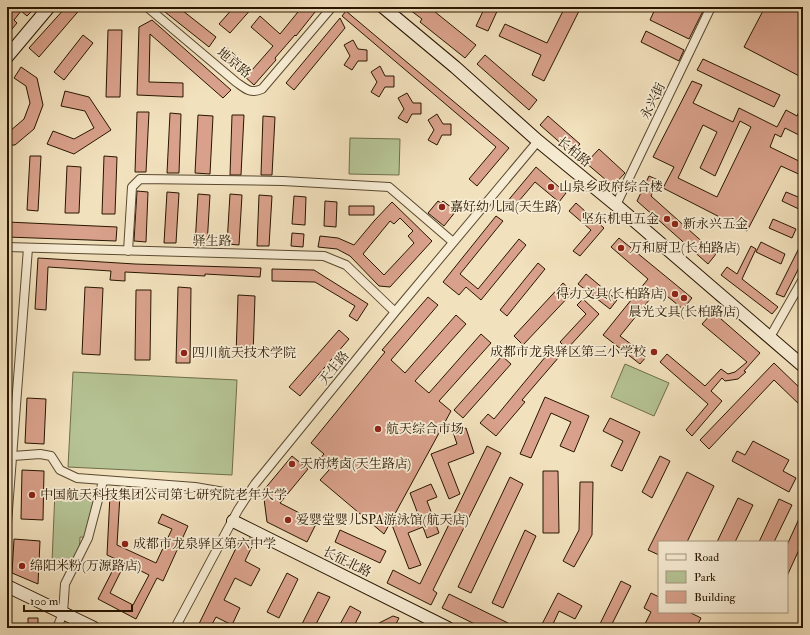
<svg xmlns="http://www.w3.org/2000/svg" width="810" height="635" font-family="'IM FELL Double Pica','Noto Serif SC',serif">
<rect width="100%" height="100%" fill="#f2e1bd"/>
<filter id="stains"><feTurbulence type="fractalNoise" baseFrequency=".005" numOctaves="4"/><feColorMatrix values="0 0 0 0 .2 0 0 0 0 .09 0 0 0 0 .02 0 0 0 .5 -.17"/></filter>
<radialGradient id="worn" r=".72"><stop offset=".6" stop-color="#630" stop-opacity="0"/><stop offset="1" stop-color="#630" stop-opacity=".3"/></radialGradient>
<path fill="#b6c495" stroke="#6f6d4a" d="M350,138L400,139L399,175L349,174Z
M625,364L669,383L654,416L611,397Z
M73,372L237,380L232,475L68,467Z
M55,491L94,493L91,538L80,537L79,564L52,562Z"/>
<path fill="#d9a18b" stroke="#281600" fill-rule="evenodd" d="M7,7H36L27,16L21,11L14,20L17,23L7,35Z
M66,7H82L39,57L29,48Z
M169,7H178L216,37L209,47L165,12Z
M234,7H253L230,33L219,24Z
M302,7H319L296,36L295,35L275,58L276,60L254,85L220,54L226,47L252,70L273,46L251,27L260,16L280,34Z
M406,7H429L476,45L465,58L420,22L422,19Z
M485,7H499L488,31L476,26Z
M565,7H581L544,81L532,75L541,55L499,36L505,24L547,43Z
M656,7H705L689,39L650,20Z
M765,7H803V78L744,47Z
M346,11L509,148L477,186L469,179L496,147L342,16Z
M340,18L345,28L294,90L286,83Z
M152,20L231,90L223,98L150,34L149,82L183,83V97L137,95L139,27Z
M108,30H122L120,97H106Z
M646,31L684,50L679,61L641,42Z
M83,35L93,43L64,80L54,72Z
M353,40L358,49L367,50V61H358L352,70L344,65L350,56L344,45Z
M485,55L537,100L529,110L477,64Z
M703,59L780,95L774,107L697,70Z
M380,66L385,76H394V87H385L379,97L371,92L377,82L371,72Z
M21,67L37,78L43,105L34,129L15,145H7V131H10L24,119L30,103L26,86L14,78Z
M692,81L702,85L693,103L733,122L739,108L777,127L786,110L797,116L803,104V137L785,128L781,137L775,134L770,147L803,163V176L781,166L747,231L663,188L674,167L653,157ZM740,121L751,127L717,197L678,178L703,125L717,132L700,168L715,176Z
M65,91L89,97L111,130L74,154L47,144L53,131L74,139L94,128L85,111L61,106Z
M407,93L413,103H421V114H412L407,123L398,118L404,109L398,98Z
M137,112H149L146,172H135Z
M170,113L181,114L179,173H167Z
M437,114L443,124H451V135H442L437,145L428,140L434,130L428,120Z
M198,115L213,116L210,174L195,173Z
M232,115H244L241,175H230Z
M263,116L275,117L272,175H261Z
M548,116L580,144L572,153L540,125Z
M599,149L625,173L613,186L586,163Z
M30,156H41L38,211L27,210Z
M104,156L117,157L115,214H102Z
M67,166L81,167L79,213H65Z
M536,167L566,193L559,202L535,182L513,208L506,203Z
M649,176L658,180L651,196L716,254L708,264L637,201Z
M137,191L148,192L146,242L134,241Z
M167,192L179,193L176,243H164Z
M786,192L803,199V211L782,201Z
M198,194L210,195L207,245H195Z
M230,194L242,195L239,245L227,244Z
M259,195L272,196L269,246H257Z
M294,196L306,197L305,225L292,224Z
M325,201L337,202L336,227L324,226Z
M438,201L441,203L443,201L456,211L444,226L428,213Z
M392,202L432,241L390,287L379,286L350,256L337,249L318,247L320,236L338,238L354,245L374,221ZM400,218L413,231L408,236L414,243L384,275L363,254L390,221L394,224Z
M576,203L604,228L580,256L573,251L591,230L569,211Z
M349,206H374V215H349Z
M496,216L503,221L460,274L478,289L519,239L526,245L481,300L466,287L459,295L443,282Z
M773,219L796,229L792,238L769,228Z
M7,222L117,227L116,241L7,237Z
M292,233L304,234L303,247L291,246Z
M619,238L692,298L683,309L658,289L620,336L647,356L640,364L603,335L648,279L611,247Z
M803,240V260L784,297L776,294Z
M761,242L785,254L781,264L756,252Z
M751,246L756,249L742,279L778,307L772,314L721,275L727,267L737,274Z
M38,258L135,264L261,268L260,277L205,274V276L125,272V281L110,280L111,271L48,267L46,310L35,309Z
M538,263L545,269L507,316L500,310Z
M272,269L314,270L368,304L357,321L349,316L355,306L315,282L272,281Z
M586,274L617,300L610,309L578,284Z
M563,283L573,292L523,345L514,336Z
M85,287L103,288L100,355L82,354Z
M178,287L191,288L190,363H176Z
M136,290H151L150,360H135Z
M238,295L255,296L253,356H236Z
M428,297L438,305L391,360L405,373L456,315L466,324L415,381L429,393L481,334L491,343L439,401L451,411L384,534L320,480L329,470L318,461L324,454L311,443L385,352L382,350Z
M583,299L599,314L567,349L560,342L586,314L577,305Z
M713,312L760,353L744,371L746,372L738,379L725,381L722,378L711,391L722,401L692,436L686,430L708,404L660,362L667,354L705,386L721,369L728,374L735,372L747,362L702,324Z
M339,330L349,339L300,396L289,387Z
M551,350L559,357L522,400L525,402L496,436L480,423L488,414L494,419Z
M502,356L511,364L463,418L454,410Z
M774,363L803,391V408L774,380L709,449L700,440Z
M545,397L589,416L574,452L560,446L571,422L551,413L531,458L520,454Z
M27,398L46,399L44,444L25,443Z
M610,418L640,432L622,471L611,466L623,441L603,431Z
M466,428L474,453L448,463L460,494L449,499L431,454L457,444L453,432Z
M753,441L789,460L783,471L796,478L789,492L732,461L737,451L745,455Z
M487,446L501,453L433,590L437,593L431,605L387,583L393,570L420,584Z
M292,456L308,469L280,503L317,522L307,542L267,522L263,491Z
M660,456L670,461L652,498L642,492Z
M22,470L44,471L43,520L21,519Z
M543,471H558L559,533H543Z
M687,472L714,486L687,542H659V555L648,550Z
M510,477L523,484L471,593L458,587Z
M580,482H593L592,535L574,567L563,561L579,530Z
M431,484L437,497L427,501L439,533L427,538L423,527L408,533L421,565L409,569L392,525L418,514L410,493Z
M110,495H120L117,545L156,563L172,529L158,523L162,514L188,526L163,581L157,578L136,619L98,599L118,560L107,555ZM125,563L149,575L133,605L110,593Z
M738,498L753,505L735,542H717Z
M779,499L792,505L774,542H759Z
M803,510V541L787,576V545Z
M340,530L386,551L380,563L335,542Z
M525,530L536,536L503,608L492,603Z
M250,538L255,540L245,561L260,569L251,586L235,578L224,600L240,608L232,625L216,617L210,628H197L239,542Z
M14,539L40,541L38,584L12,573Z
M287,573L298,579L279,618L267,612Z
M621,581L631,586L610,628H598Z
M318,592L330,597L314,628H300Z
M558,593L582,606L575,619L559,611L553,624L561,628H540Z
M651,593L659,597V612H689L701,618L696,628H643L651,612L644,608Z
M449,594L508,623L506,628H483L442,608Z
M350,606L361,612L353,628H338Z
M393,616L399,618L396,624L388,628H377L379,623Z
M28,618H38V628H28Z"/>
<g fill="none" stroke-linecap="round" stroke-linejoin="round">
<g stroke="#5a492f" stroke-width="10">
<path id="street" d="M147,7L236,82C246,89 250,94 262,89L332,7
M616,205L711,7
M7,247L324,256L346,265L395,312
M128,251L132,187L140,179L283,181L389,187L453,242
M770,337L803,279
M13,456L40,454L51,456L60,470L77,478L195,487L247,496
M7,523L28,248
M57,628L63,613L65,584L88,538L103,481
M175,628L238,510L255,484L395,312L538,141"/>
</g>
<g stroke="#281600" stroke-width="14">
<path id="secondary" d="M383,7L455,67L538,141L616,205L803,366
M7,57L49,7
M233,521L448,628
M7,586L94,628"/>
</g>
<use href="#street" stroke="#f7ecd4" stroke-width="8"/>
<use href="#secondary" stroke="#f7ecd4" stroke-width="12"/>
</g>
<g fill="#8f2418" stroke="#f7ecd4" stroke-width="1.5">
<circle cx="551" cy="187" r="4"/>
<circle cx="442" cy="207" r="4"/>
<circle cx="667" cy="219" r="4"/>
<circle cx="675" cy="224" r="4"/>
<circle cx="621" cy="248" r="4"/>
<circle cx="675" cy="294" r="4"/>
<circle cx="684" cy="298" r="4"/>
<circle cx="654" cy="352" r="4"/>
<circle cx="184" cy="353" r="4"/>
<circle cx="378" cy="429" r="4"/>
<circle cx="292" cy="464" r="4"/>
<circle cx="32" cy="495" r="4"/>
<circle cx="288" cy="520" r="4"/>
<circle cx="125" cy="544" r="4"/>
<circle cx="22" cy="566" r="4"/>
</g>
<g text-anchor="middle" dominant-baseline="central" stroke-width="3.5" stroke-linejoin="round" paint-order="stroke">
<g font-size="13" fill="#281600" stroke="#f7ecd4">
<text transform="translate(234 63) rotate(39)">地京路</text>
<text transform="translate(653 101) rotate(-64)">永兴街</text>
<text transform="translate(574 152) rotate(39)">长柏路</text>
<text transform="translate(212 241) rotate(1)">驿生路</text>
<text transform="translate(334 368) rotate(-51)">天生路</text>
<text transform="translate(347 562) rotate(26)">长征北路</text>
</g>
<g font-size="13" fill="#281600" stroke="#f7ecd4" text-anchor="start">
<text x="559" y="187">山泉乡政府综合楼</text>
<text x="450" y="207">嘉好幼儿园(天生路)</text>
<text x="659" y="219" text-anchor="end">坚东机电五金</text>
<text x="683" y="224">新永兴五金</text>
<text x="629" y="248">万和厨卫(长柏路店)</text>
<text x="667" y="294" text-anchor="end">得力文具(长柏路店)</text>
<text x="684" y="312" text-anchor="middle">晨光文具(长柏路店)</text>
<text x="646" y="352" text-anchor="end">成都市龙泉驿区第三小学校</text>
<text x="192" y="353">四川航天技术学院</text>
<text x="386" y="429">航天综合市场</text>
<text x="300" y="464">天府烤卤(天生路店)</text>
<text x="40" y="495">中国航天科技集团公司第七研究院老年大学</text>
<text x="296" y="520">爱婴堂婴儿SPA游泳馆(航天店)</text>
<text x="133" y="544">成都市龙泉驿区第六中学</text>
<text x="30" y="566">绵阳米粉(万源路店)</text>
</g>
</g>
<rect width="810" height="635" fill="none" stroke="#f2e1bd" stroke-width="24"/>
<rect x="8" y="8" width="794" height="619" fill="none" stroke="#281600" stroke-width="2"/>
<rect x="12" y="12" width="786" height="611" fill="none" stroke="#281600"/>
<rect x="658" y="541" width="130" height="72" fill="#f7ecd4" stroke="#a4967f"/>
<rect x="666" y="554" width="20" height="6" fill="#f7ecd4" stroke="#a4967f"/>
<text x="694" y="561" font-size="12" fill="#281600">Road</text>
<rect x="666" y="571" width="20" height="12" fill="#b6c495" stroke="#a4967f"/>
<text x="694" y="581" font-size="12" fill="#281600">Park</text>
<rect x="666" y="591" width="20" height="12" fill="#d9a18b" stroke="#a4967f"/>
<text x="694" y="601" font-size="12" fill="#281600">Building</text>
<path d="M24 605v6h108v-6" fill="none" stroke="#281600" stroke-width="2"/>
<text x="30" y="605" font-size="12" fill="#281600" stroke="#f7ecd4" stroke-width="3" paint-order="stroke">100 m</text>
<rect width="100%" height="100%" filter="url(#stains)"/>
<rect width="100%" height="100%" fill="url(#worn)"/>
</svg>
